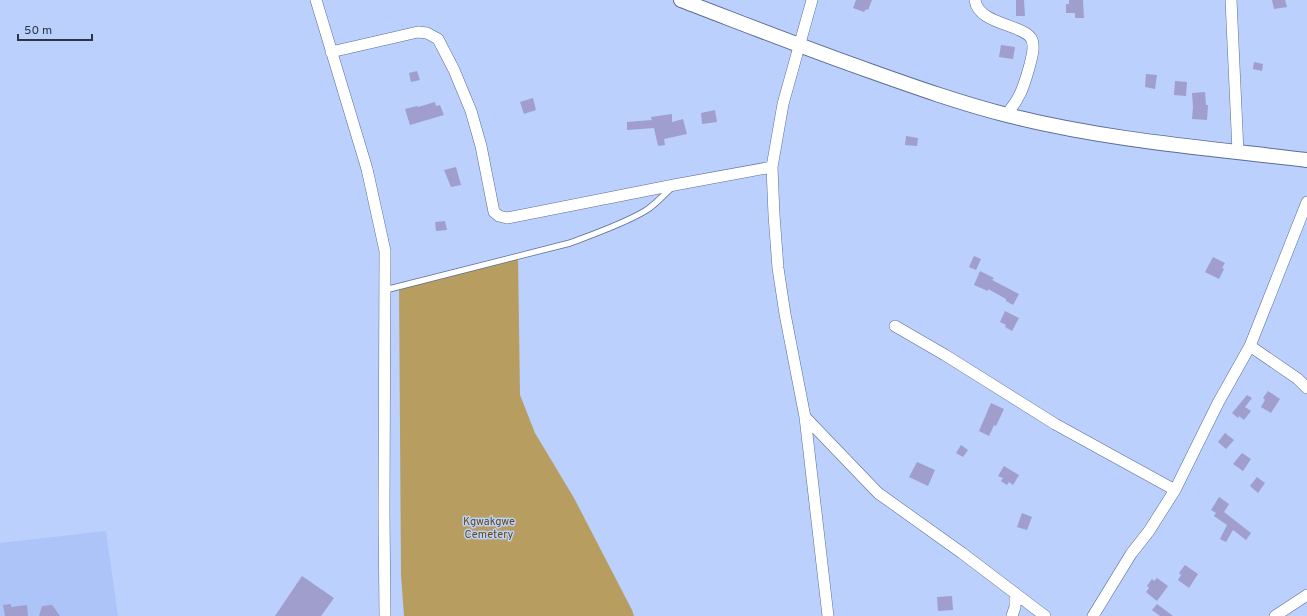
<svg xmlns="http://www.w3.org/2000/svg" width="1307" height="616" font-family="Overpass,sans-serif">
<rect width="100%" height="100%" fill="#bbd0fd"/>
<path fill="#acc4f7" d="M106,531L118,616H0V543Z"/>
<path fill="#b89d61" d="M518,256L520,395L535,433L574,498L632,610L634,616H404L401,575L399,286Z"/>
<path fill="#9f9ecc" d="M856,0H872L868,10L866,9L864,12L853,8Z
M1016,0H1024L1025,16H1016Z
M1069,0H1083L1084,18H1075V13H1066V4H1069Z
M1272,0H1285L1287,7L1274,9Z
M1001,45L1015,47L1013,59L999,57Z
M1254,62L1263,64L1262,71L1253,69Z
M417,71L420,80L411,82L409,73Z
M1146,74L1157,75L1155,89L1145,87Z
M1175,81L1187,82L1186,96L1174,95Z
M1205,92L1206,105H1208L1207,120L1192,119L1193,107L1192,93Z
M533,98L536,110L524,114L520,102Z
M435,102L436,106L440,105L444,115L410,125L405,109L417,106L418,107Z
M715,110L717,122L702,124L701,113Z
M672,114V122L683,119L687,134L664,139L665,145L658,146L654,128L627,130V122L652,120L651,117Z
M906,136L918,138L917,146L905,145Z
M456,167L461,185L451,187L444,170Z
M445,221L447,230L436,231L435,222Z
M974,256L981,259L976,270L969,267Z
M1213,257L1225,263L1222,268L1224,269L1219,279L1205,272Z
M980,271L994,278L992,280L1019,294L1013,305L1006,301V299L988,289V291L974,285Z
M1005,311L1019,318L1012,331L1005,327L1006,325L1000,322Z
M1268,391L1280,399L1271,413L1261,407L1265,400L1263,398Z
M1247,395L1252,398L1245,407L1251,411L1244,420L1239,416L1238,418L1232,413Z
M991,403L1004,409L996,426L994,425L989,436L979,431Z
M1225,433L1234,440L1226,449L1218,442Z
M961,445L968,450L963,457L956,453Z
M1242,453L1251,459L1243,471L1233,464Z
M917,462L935,470L928,486L909,477Z
M1004,466L1019,475L1013,485L1009,482L1007,485L1001,481L1003,478L998,476Z
M1257,477L1265,483L1258,493L1250,486Z
M1219,497L1229,504L1224,512L1251,533L1246,540L1233,530L1226,542L1220,539L1227,525L1214,516L1216,513L1211,510Z
M1022,513L1032,517L1027,530L1017,527Z
M1185,565L1198,574L1189,588L1178,580L1181,575L1179,573Z
M302,576L334,598L321,616H275Z
M1157,578L1168,586L1157,601L1146,592L1149,588L1147,586L1152,579L1154,581Z
M952,596L953,610L938,611L937,597Z
M11,604V607L27,605L28,616H5L3,605Z
M1157,604L1173,616H1160L1152,610Z
M52,605L60,616H39L42,606Z"/>
<g fill="none" stroke-linecap="round" stroke-linejoin="round">
<g stroke="#5b6d95" stroke-width="7">
<path id="service" d="M385,290L570,243C594,234 623,224 645,211C655,205 663,196 671,188"/>
</g>
<g stroke="#5b6d95" stroke-width="12">
<path id="minor" d="M316,0L367,169L385,251L384,513L385,616
M975,0C978,24 1021,24 1031,38C1036,46 1031,60 1029,68C1023,89 1020,98 1006,115
M1231,0L1238,152
M331,52L418,32L427,33L438,39L454,70L471,111L481,146L494,212L499,216L507,218L674,185L772,167L783,104L812,0
M772,167L774,215L778,268L785,314L805,417L828,616
M895,326L945,355L1055,424L1175,490
M1250,346L1298,379L1307,388
M805,417L878,493L962,553L1045,616
M1012,616L1015,607V593
M1093,616L1131,554L1149,531L1175,490L1218,403L1250,346L1307,202
M1275,616L1307,595"/>
</g>
<g stroke="#5b6d95" stroke-width="16">
<path id="tertiary" d="M681,0C744,24 807,49 870,71C915,87 960,103 1007,115C1105,140 1207,148 1307,160"/>
</g>
<use href="#service" stroke="#fff" stroke-width="5.5"/>
<use href="#minor" stroke="#fff" stroke-width="11"/>
<use href="#tertiary" stroke="#fff" stroke-width="14"/>
</g>
<g text-anchor="middle" dominant-baseline="central" stroke-width="3" stroke-linejoin="round" paint-order="stroke">
<g font-size="11" fill="#654c0e" stroke="#bbd0fd">
<text x="489" y="522">Kgwakgwe<tspan x="489" dy="13">Cemetery</tspan></text>
</g>
</g>
<path d="M18 34v6h74v-6" fill="none" stroke="#2c3546" stroke-width="2"/>
<text x="24" y="34" font-size="12" fill="#2c3546" stroke="#bbd0fd" stroke-width="3" paint-order="stroke">50 m</text>
</svg>
